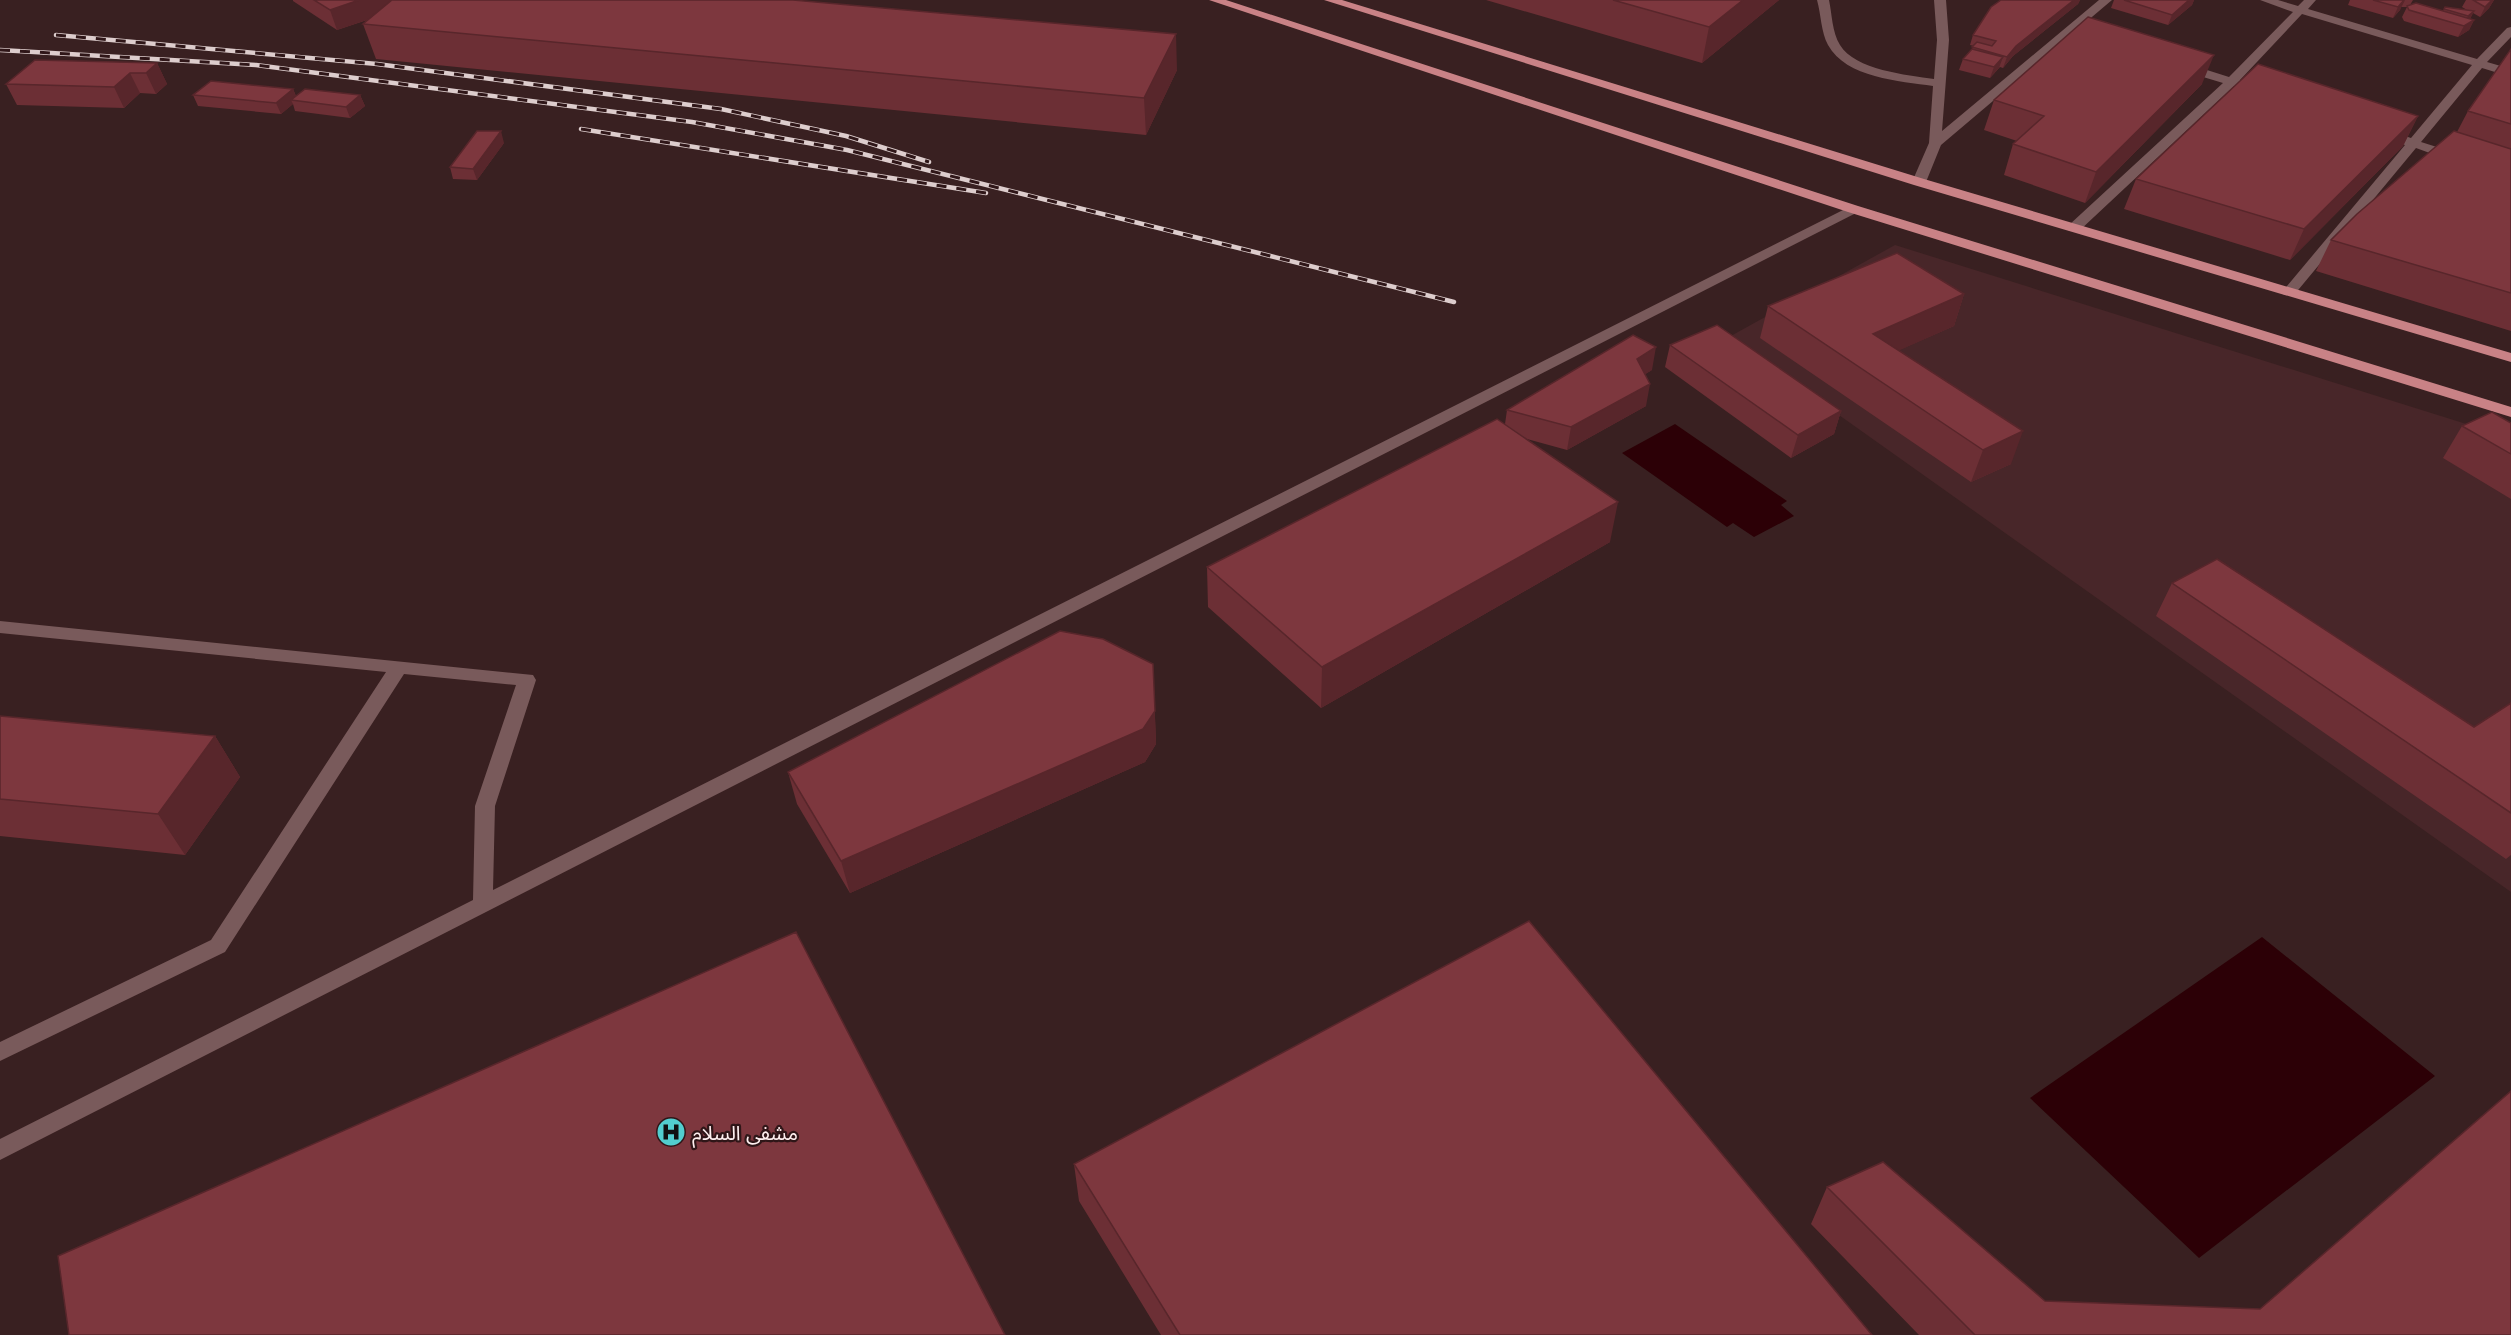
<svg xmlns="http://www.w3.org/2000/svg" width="2511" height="1335" font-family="Lora,'Noto Sans Arabic',serif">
<rect width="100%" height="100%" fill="#392021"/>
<path fill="#482629" d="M1895,245L2511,438V892L1729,337Z"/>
<path fill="#2c0006" d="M1675,424L1787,501L1781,505L1794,516L1754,537L1733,523L1727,527L1622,453Z
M2262,937L2435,1076L2199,1258L2030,1098Z"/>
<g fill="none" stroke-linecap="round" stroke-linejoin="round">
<path fill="#795a5b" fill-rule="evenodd" d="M1817,0H1829C1832,14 1832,32 1840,45C1855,70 1907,75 1934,79L1937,40L1934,0H1946L1949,40L1942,131L2099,0H2112L1941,145L1926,182L1919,186L1912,182L1929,143L1933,86C1900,81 1846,78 1828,45C1821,32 1821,14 1817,0Z
M2260,0H2278L2298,6L2304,0H2316L2308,9L2477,59L2507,28L2511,27V37L2487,62L2511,69V77L2482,68L2421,142L2459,154L2460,157L2459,160H2449L2416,148L2294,295H2284L2282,292L2405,145L2380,136L2378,133L2380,130L2384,129L2411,138L2472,65L2302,14L2240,80L2265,88V94L2261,95L2234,86L2079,231H2069L2067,228L2069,225L2223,83L2180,70V64H2188L2229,77L2293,12Z
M1853,205L1860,209L1858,212L0,1160V1139L473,900L475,806L516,685L404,674L225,952L0,1061V1042L211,940L386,672L0,633V621L533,675L536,680L495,806L493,890Z"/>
<path fill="#c98286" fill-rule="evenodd" d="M1209,0H1226L1858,206L2511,407V417L1848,212Z
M1324,0H1342L1924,179L2511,353V362L1914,185Z"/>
<g stroke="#ddcdcd" stroke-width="4.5">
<path id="rail" d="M56,35L377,64L721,109L846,136L929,162
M0,50L256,65L692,122L847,150L1454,302
M581,129L986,193"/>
</g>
<use href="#rail" stroke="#2f1618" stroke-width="3" stroke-dasharray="10" stroke-linecap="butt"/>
</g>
<path fill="#6c2f35" d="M293,0H793L1177,70L1146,135L376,59L363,24L367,20L337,30L293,1Z
M1486,0H1779L1702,63Z
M2001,0H2080L2078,4L2013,56L2003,68L2000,67L1990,78L1959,70L1963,59L1972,49L1974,46L1970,45L1973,35Z
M2114,0H2194L2192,5L2168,25L2111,8Z
M2350,0H2413L2410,5L2443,11L2445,7L2467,10L2462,7L2466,0H2494L2489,8L2480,17L2473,13L2470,19L2474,20L2469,30L2458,37L2404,21L2402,17L2407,7H2401L2400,10L2393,18L2348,5Z
M2511,49V331L2316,271L2331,240L2457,132L2468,111Z
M157,63L167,84L156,94L140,93L124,108L17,105L6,84Z
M2202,84L2085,203L2004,175L2013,144L2017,141L1984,130L1994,100Z
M293,89L296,96L360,95L365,106L350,118L295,111L293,104L281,114L198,106L193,95Z
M2418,116L2403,146L2290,260L2124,209L2136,179Z
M504,143L477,180L453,179L450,167Z
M1964,294L1954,326L1899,350L2011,464L1971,482L1760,338L1768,306Z
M1670,345L1841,411L1834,434L1791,458L1665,367Z
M1652,370L1645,374L1646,406L1567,450L1527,439L1610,542L1321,708L1208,607L1207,567L1505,424L1507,410Z
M2511,423V499L2443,458L2462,426Z
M2172,583L2474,727L2511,703V855L2506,859L2156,616Z
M1153,664L1156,744L1145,762L850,893L797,804L788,772Z
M0,716L215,736L240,777L185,855L0,836Z
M1074,1164L1872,1335H1161L1079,1201Z
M1827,1187L2045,1301L2260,1309L2511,1335H1919L1811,1224Z"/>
<path fill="#58262b" d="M359,0H393L396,10L337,30L330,10Z
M1743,0H1779L1702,63L1709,27Z
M2074,0H2080L2078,4L2013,56L2003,68L2007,57L2016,46Z
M2189,0H2194L2192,5L2168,25L2172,15Z
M2405,0L2400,10L2393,18L2398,7Z
M2492,0H2494L2489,8L2480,17L2485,7Z
M2474,11L2469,21L2463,26L2468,16Z
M2474,20L2469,30L2458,37L2464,26Z
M1176,34L1177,70L1146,135L1144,98Z
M2214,55L2202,84L2085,203L2096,172Z
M2003,57L1999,68L1990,78L1994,67Z
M157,63L167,84L156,94L146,73Z
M130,73L140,93L124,108L114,87Z
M293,89L297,99L291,100L293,104L281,114L276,103Z
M360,95L365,106L350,118L346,107Z
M2418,116L2403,146L2290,260L2304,229Z
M501,131L504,143L477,180L473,169Z
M1964,294L1954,326L1864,366L1873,334Z
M1656,347L1652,370L1633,382L1637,359Z
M1650,384L1646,406L1567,450L1571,427Z
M1841,411L1834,434L1791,458L1798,435Z
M2023,431L2011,464L1971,482L1983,450Z
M1618,502L1610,542L1321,708L1322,667Z
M1153,664L1156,744L1145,762L850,893L841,861Z
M215,736L240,777L185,855L158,814Z"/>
<path fill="#7d373e" stroke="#58262b" stroke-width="1.5" d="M314,0H359L330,10Z
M392,0H793L1176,34L1144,98L363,24Z
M1613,0H1743L1709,27Z
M2001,0H2074L2016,46L2007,57L1972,47L1977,42L1992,46L1996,41L1973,35L1991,7Z
M2124,0H2189L2172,15Z
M2373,0H2404L2398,7Z
M2473,0H2492L2485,7Z
M2416,3L2474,20L2464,26L2409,10L2407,6Z
M2445,7L2474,11L2468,16L2444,9Z
M2088,17L2214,55L2096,172L2013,144L2044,116L1994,100Z
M1972,49L2003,57L1994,67L1963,59Z
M2511,49V124L2468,111Z
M35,60L157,63L146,73H130L114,87L6,84Z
M2258,64L2418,116L2304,229L2136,179Z
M211,81L293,89L276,103L193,95Z
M305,89L360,95L346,107L291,100Z
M477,131H501L473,169L450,167Z
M2454,131L2511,149V293L2331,240L2357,214Z
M1897,253L1964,294L1873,334L2023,431L1983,450L1768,306Z
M1717,325L1841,411L1798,435L1670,345Z
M1633,335L1656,347L1637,359L1650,384L1571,427L1507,410Z
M2492,412L2511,423V454L2462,426Z
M1497,419L1618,502L1322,667L1207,567Z
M2217,559L2474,727L2511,703V813L2172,583Z
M1060,631L1103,639L1153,664L1155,711L1143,729L841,861L788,772Z
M0,716L215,736L158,814L0,799Z
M1529,921L1872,1335H1180L1074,1164Z
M796,932L1005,1335H69L58,1256Z
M2511,1091V1335H1975L1827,1187L1883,1162L2045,1301L2260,1309Z"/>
<defs>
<g id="hospital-disc" transform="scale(1.5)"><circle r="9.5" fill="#52cdce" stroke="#2f1618"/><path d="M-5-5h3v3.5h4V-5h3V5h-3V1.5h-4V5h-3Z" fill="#111"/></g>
</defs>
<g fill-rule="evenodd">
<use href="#hospital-disc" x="671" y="1132"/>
</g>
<g text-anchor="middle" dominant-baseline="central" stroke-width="4.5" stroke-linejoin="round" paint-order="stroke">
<g font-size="20" fill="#fff0f0" stroke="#2f1618" text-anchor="start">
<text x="692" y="1132">مشفى السلام</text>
</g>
</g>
</svg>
